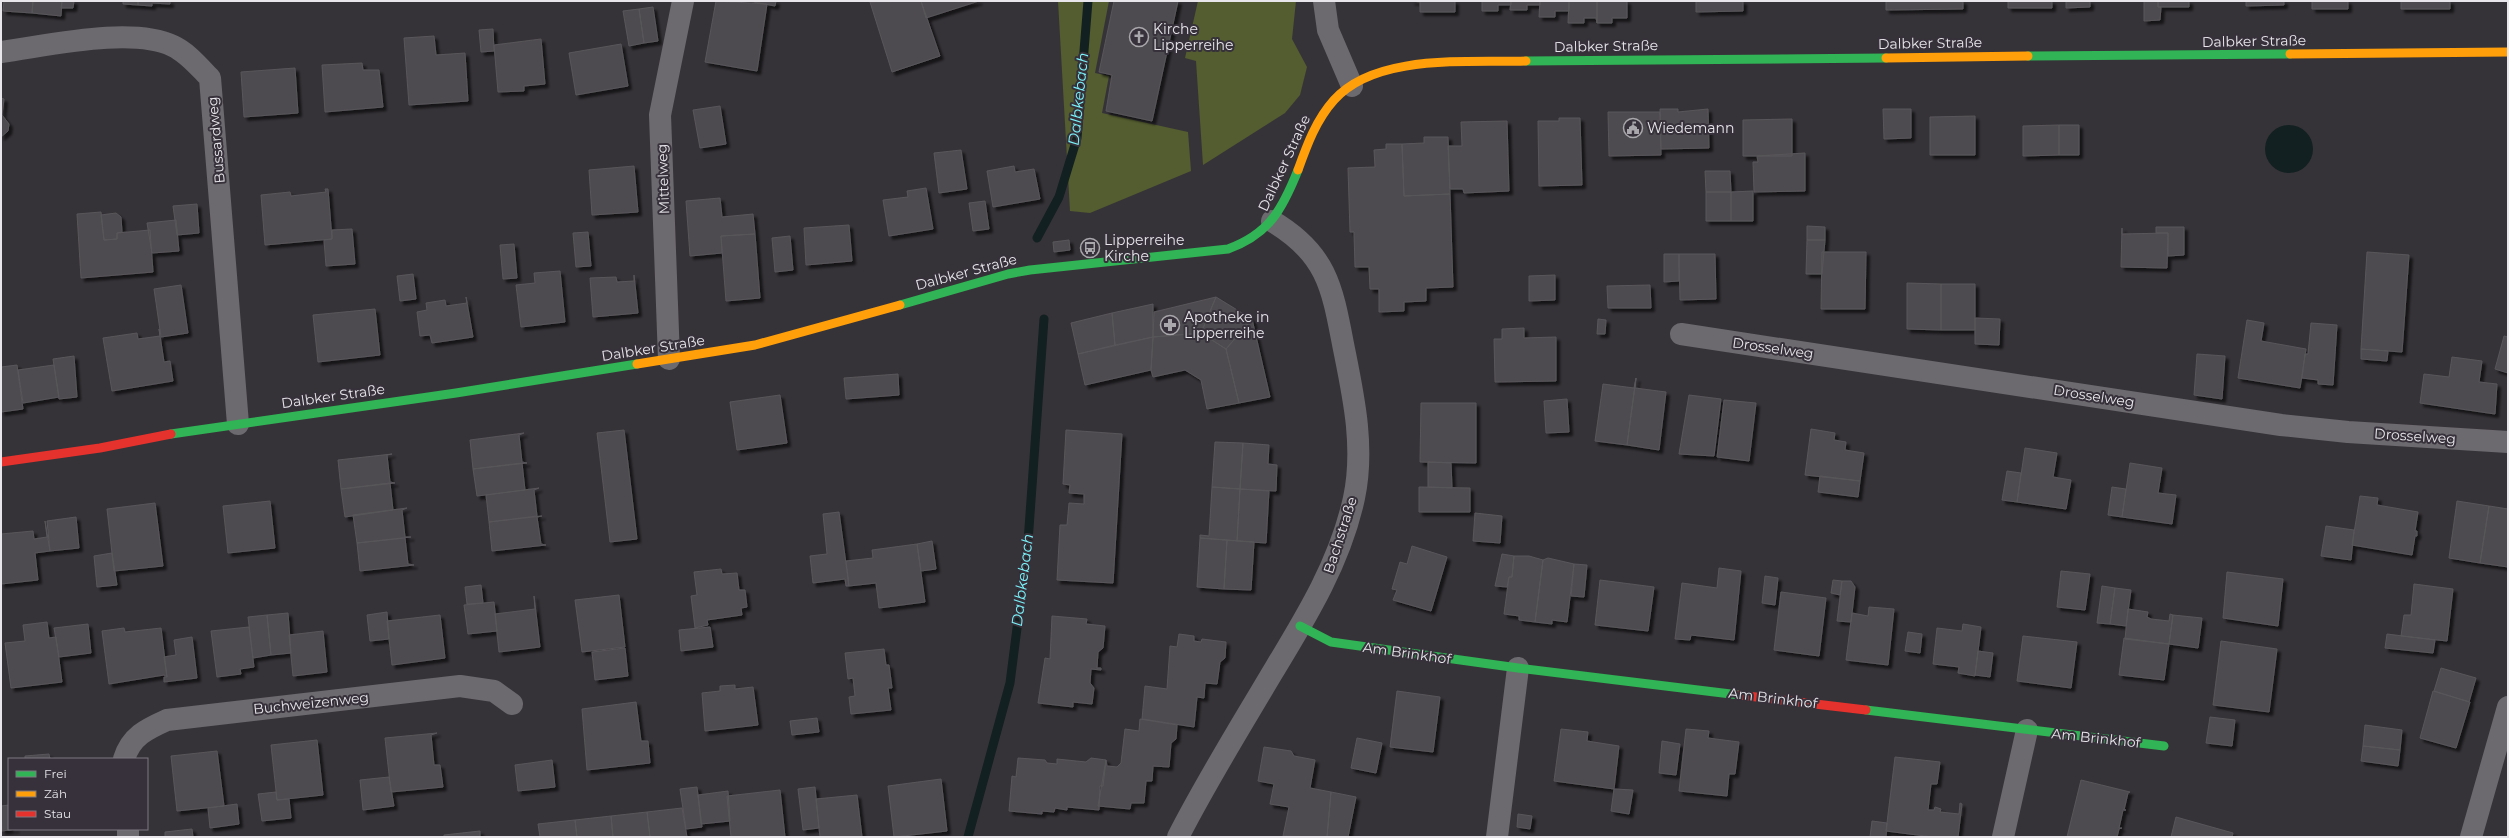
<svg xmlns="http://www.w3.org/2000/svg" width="2509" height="838" font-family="Montserrat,sans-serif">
<defs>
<filter id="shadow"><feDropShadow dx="3.5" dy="3.5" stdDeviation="1" flood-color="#0009"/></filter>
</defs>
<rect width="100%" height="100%" fill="#363338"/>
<path fill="#535d2f" d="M1058,1H1109L1095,73L1109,76L1102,113L1188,132L1191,171L1090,213L1070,211Z
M1198,1H1296L1292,39L1307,67L1300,95L1285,113L1203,165L1196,61L1185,58Z"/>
<path fill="#122021" d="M2265 149a24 24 0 1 1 48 0a24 24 0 1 1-48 0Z"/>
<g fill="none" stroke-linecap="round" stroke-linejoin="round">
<path stroke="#122021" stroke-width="9" d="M1037,238L1059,197L1077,138L1088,1
M968,837L1010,683L1028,542L1044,319"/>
</g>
<path fill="#4e4c4f" stroke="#58565a" filter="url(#shadow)" d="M33,1L32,13L3,11L4,1Z
M33,1H62L61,16L32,13Z
M62,1H74L73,8H61Z
M123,1H138V5L123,4Z
M138,1H170V4L152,3V6L138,5Z
M716,1L767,4L757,71L705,62Z
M748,1H776L775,6Z
M921,1L940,56L892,72L870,2Z
M921,1H979L926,18Z
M1114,1H1178L1152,121L1106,111L1112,75L1099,72Z
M1411,1H1455V12H1420V2Z
M1482,1H1511V5H1498V11H1482Z
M1511,1H1540V5H1527V10H1510Z
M1540,1H1569V11H1555V17H1539Z
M1569,1H1597V23L1596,18H1584V23H1568Z
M1597,1H1627V18H1612V23H1597Z
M1696,1H1743V11L1696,12Z
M1886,1H1963V9L1886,10Z
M2008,1H2052V8H2008Z
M2066,1H2090V7L2066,8Z
M2144,1H2158V7H2161L2160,20L2144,21Z
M2158,1H2189V7H2158Z
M2246,1H2284V5L2246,6Z
M2312,1H2348V9H2312Z
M2401,1H2450V9H2401Z
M653,7L658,41L644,43L639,9Z
M639,9L644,43L629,46L623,11Z
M493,29L494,51L481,52L479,30Z
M434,36L436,55L465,53L468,101L409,105L404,38Z
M541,39L545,84L524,86V91L498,92L494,45Z
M621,44L628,86L576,95L569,53Z
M362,63L363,70H379L383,107L325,112L322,65Z
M295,68L298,113L244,117L241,72Z
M1,98L4,99L2,115L9,124L8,131L1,137Z
M720,106L726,144L700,148L693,110Z
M1660,109H1678V112L1708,109L1709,148L1661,149Z
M1883,109H1911V138L1884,139Z
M1608,112H1660L1661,155L1609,156Z
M1975,116V155H1930V117Z
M1559,118H1580L1582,185L1539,186L1538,121H1559Z
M1792,119V156H1743V120Z
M1507,121L1509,191L1464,193L1463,189H1450L1448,146H1462L1461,122Z
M2059,125V155L2023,156V126Z
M2059,125H2079V155H2059Z
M1424,137H1448L1450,194L1404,196L1402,144L1424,143Z
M1386,144H1402L1404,196L1450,194L1453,287L1426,288V301L1404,302V311L1379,312V289H1370L1369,267H1355L1354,232H1350L1348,168L1375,167L1374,150L1386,149Z
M961,150L967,189L939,193L934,153Z
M1805,153V191L1754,192L1753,162H1758L1757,156Z
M634,166L638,212L592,215L589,170Z
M1014,166L1015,172L1034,169L1040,199L993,207L987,171Z
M1705,171H1730L1731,192H1706Z
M926,188L933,229L889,236L883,200L908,197L907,191Z
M325,189H328L332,239L265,245L261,195L290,192L291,196L326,192Z
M1753,191V221H1731V192Z
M1706,192H1731V221H1706Z
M720,198L722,217L753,214L755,234L721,236L722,253L690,256L686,201Z
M985,201L989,229L973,231L969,203Z
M197,204L199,233L177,235L173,206Z
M101,212L104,240L117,239V233L150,230L153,272L81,278L77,214Z
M116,213L121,217L122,232L117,233V239L104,240L101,215Z
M176,220L179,251L152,253L147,223Z
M849,225L852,261L806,265L804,228Z
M1807,226L1825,227V240H1807Z
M2156,227H2184V255L2168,256V233H2156Z
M2122,228V234L2168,233L2167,268L2121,267Z
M352,229L355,264L326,266L324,240L332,239V230Z
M588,232L591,266L576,267L573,233Z
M755,234L760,298L726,301L721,236Z
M790,236L793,270L775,272L772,238Z
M1069,240L1070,250L1054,252L1053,242Z
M1807,240H1825L1822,274H1806Z
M514,244L517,278L503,279L500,245Z
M1822,252H1866L1865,309H1821Z
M2367,252L2409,255L2402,352L2361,349Z
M1664,254H1679V281L1664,282Z
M1679,254H1715L1716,299L1680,300Z
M560,271L565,322L521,327L516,285L535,283L534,273Z
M413,274L416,299L400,301L397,276Z
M634,275L638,313L593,317L590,278L616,277L617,282L634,281Z
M1555,275V300L1529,301V276Z
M1907,283L1941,284V330L1907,329Z
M1941,284H1975V330H1941Z
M181,285L188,333L161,337L154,289Z
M1650,285L1651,308H1608L1607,286Z
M466,297L473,337L432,343L430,335L420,336L417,312L427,310L426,303L445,300L446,306L467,303Z
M1216,297L1201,333L1153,337L1154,312Z
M1216,297L1252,319L1226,349L1201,333Z
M1153,304V337L1115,345L1112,313Z
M375,309L380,355L318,362L313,315Z
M1112,313L1115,345L1078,354L1071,323Z
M1975,318L2000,319L1999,345L1975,344Z
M1252,319L1270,397L1239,403L1226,349Z
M1598,319L1606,320L1605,334H1597Z
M2247,320L2264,323L2261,341L2306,349L2300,388L2238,378Z
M2311,323L2337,325L2333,385L2318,384V380L2302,378L2305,354H2308Z
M1524,328V338L1556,337V381L1495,382L1494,339H1502V329Z
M159,329L164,362L170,361L173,381L112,391L103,338L137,333L138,339L160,336Z
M1201,333L1226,349L1239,403L1207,409L1201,380L1185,370L1153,377L1151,370L1153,337Z
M2504,336L2508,337V373L2495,369Z
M1153,337L1151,370L1085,385L1078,354Z
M2361,349L2388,351L2387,361L2361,359Z
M2197,354L2225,356L2222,399L2194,395Z
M74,356L77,397L59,399L53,359Z
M2452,357L2482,361L2479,382L2497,384L2495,414L2420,403L2424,374L2449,377Z
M17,365L23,409L1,412V367Z
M54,365L59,397L23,403L18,370Z
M898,374L899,395L846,399L844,378Z
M1636,378L1627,445L1595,441L1603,384L1634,388Z
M1636,378L1635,388L1666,392L1659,450L1627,445Z
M780,395L787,443L737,450L730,402Z
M1689,395L1721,399L1714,456L1679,454Z
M1567,399L1569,432L1546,433L1544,401Z
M1724,400L1756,403L1749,461L1717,457Z
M1421,403H1476V463L1420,462Z
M1811,429L1835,433L1834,440L1846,442L1845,450L1864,453L1860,481L1805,475Z
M624,430L637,539L610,542L597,433Z
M1066,430L1122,434L1113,583L1057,580L1060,525H1067L1069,503L1084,504V494L1069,493L1070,485L1063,484Z
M524,433L519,435L522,462L527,463L473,469L470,440Z
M1215,442L1243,443L1240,489L1212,487Z
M1243,443L1269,445L1268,464L1277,465L1276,491L1240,489Z
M2025,448L2057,453L2053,477L2071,480L2066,509L2017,502Z
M392,454L387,455L390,482L395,483L341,489L338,460Z
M1428,462L1451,463L1452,488L1428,487Z
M522,463L525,490L477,496L473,469Z
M2130,463L2162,468L2158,493L2176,495L2172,524L2122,517Z
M2007,471L2021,473L2017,502L2002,500Z
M1820,476L1860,481L1858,497L1818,492Z
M390,483L393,510L345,517L341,489Z
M1212,487L1240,489L1237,541L1200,538V535L1209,536Z
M1419,487L1470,488V512H1419Z
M2112,487L2126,489L2122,517L2108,515Z
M539,488L534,490L537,516L489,522L486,495Z
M1240,489L1269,491L1266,543L1237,541Z
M2360,496L2378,498L2377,505L2418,512L2415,531H2417V536H2415L2412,555L2352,545Z
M270,501L275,548L228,553L223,506Z
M2457,501L2489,506L2480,563L2449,558Z
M155,503L163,566L114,571L107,509Z
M2489,506L2508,509V567L2480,563Z
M407,508L402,510L405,537H411L357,543L353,515Z
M839,512L849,586H846L845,579L813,583L810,556L827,554L823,514Z
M1475,513L1502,516L1500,543L1473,541Z
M542,516L537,517L541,544L546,545L492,551L489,522Z
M76,517L79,548L50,551L47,521Z
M45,521L50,551L35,553L38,580L1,584V534L33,531L34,539L47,537Z
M2326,526L2354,530L2351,560L2321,556Z
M405,538L408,564L414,565L360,571L357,543Z
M1200,538L1227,540L1224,589L1197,587Z
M1227,540L1254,542L1251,590L1224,589Z
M932,541L936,569L921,571L917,544Z
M917,544L925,602L879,608L876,583L849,586L846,561L873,558L872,550Z
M1412,546L1447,557L1431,611L1393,600L1397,590L1392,589L1400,562L1407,564Z
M112,553L117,585L97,587L94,556Z
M1502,554L1514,556L1512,577H1509L1507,587L1495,586Z
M1514,556H1529L1543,560L1535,622L1519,620V616L1504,614L1509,577H1512Z
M1548,558L1574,564L1567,622L1552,620V624L1535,622L1543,560Z
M1574,564L1587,565L1584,597L1571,596Z
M1719,568L1741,571L1734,640L1691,635L1690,640L1675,639L1682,583L1717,588Z
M721,569L722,574L737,573L739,590H745L747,607L741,608L742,615L707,620L708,625L695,628L691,596L697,595L694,572Z
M2061,571L2090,574L2085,610L2057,607Z
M2227,572L2283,579L2278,626L2223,618Z
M1765,576L1778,578L1775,605L1762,603Z
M1600,580L1654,587L1648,631L1595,625Z
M1833,580L1842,581L1840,595L1831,593Z
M1842,581H1851L1855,587L1851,622L1837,621Z
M2414,584L2453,589L2447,641L2401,636L2404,615H2411Z
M481,585L483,603L467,604L465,587Z
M2102,586L2115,588L2110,624L2097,623Z
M2115,588L2131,590L2126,626L2110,624Z
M1781,592L1826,598L1819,656L1774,650Z
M619,595L625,647L582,652L575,600Z
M534,596L540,647L499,652L495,614L535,609Z
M494,602L497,631L468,634L464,605Z
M1869,607L1894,609L1888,665L1846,660L1852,613L1868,616Z
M2128,609L2148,612L2147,617L2151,619L2169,621L2170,614L2173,615L2169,644L2125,639Z
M387,612L389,639L370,641L367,615Z
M288,613L291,653L271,655L267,615Z
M267,615L271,655L253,658L248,617Z
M440,615L445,658L392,665L387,621Z
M2173,615L2202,618L2198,648L2169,644Z
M1052,616L1087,619L1086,624L1105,626L1103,648L1098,652L1097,668H1101V670L1091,669L1090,683L1094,688L1092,704L1073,702V707L1038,703L1045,658L1050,659Z
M47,622L49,638L56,637L62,682L11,688L5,643L25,641L23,625Z
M88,624L91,653L59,657L54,628Z
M1963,624L1981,627L1975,676L1958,673L1959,667L1933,664L1937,628L1962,631Z
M249,627L254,667L240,669L241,674L217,677L211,631Z
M710,627L713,647L681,651L679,630Z
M124,628L125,632L161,628L167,677L164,675L109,684L102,631Z
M323,631L327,672L293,676L289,635Z
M1908,632L1922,634L1920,653L1905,651Z
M1179,634L1194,636V641L1201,642L1202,639L1226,642L1225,658L1220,662L1217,684L1205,683L1204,698L1197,697L1194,727L1142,719L1145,686L1167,689L1170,646L1177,647Z
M2387,634L2435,640L2433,653L2385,648Z
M2023,636L2077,642L2071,688L2017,681Z
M192,637L197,678L164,682V677H167L164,657L176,655L174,640Z
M2124,638L2169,644L2164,680L2119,675Z
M2221,641L2277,649L2269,712L2213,705Z
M625,648L628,676L595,680L592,652Z
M884,649L886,665H889L892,688H888L891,710L851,714L849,697L855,696L853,678L848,679L845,653Z
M1978,651L1993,653L1990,677L1975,675Z
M2441,668L2476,678L2469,702L2434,691Z
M735,685V689L753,687L758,725L705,731L702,693L720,691V686Z
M1397,691L1440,697L1433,752L1390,747Z
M2433,691L2470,702L2456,748L2420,738Z
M636,702L641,741H648L650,763L587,770L582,709Z
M2210,717L2235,720L2232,746L2206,743Z
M817,718L819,732L792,735L790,721Z
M1140,719L1177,725L1176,739L1171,743L1169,767L1153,766L1152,781H1146L1144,803H1131L1130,809L1098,806L1106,760L1107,766L1117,767L1121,763L1125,729L1139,731Z
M2365,725L2402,730L2400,750L2363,746Z
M1561,729L1588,732L1587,741L1619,746L1614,789L1554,781Z
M1686,729L1709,731L1708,738L1739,742L1735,774H1729L1727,796L1679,791Z
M437,733L431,735L434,765H440L443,787L391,792L385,738Z
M1357,738L1382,743L1376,773L1351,768Z
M317,740L323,795L277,800L271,745Z
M1662,741L1680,744L1676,775L1659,773Z
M2363,746L2400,750L2398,766L2361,761Z
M1264,747L1291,751L1294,756L1315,760L1310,788L1331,792L1327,837L1283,836L1289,807L1270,804L1274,784L1258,781Z
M217,751L224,806L177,811L171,756Z
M49,754L50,759H25V756Z
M1895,757L1940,762L1937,784H1931L1928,810H1934L1935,807L1941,809L1940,812L1959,814L1960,803L1962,804L1958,837H1933L1886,831Z
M1018,758L1045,760L1047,763L1057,764V759L1086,762L1091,758L1106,760L1103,786H1100L1099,810L1067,807V810L1055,808L1054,812L1042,811V814L1009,811L1012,776L1016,777Z
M552,760L555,787L518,791L515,765Z
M389,777L394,806L363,810L360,780Z
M941,779L947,831L894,837L888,786Z
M2081,780L2130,792L2128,793L2124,810H2126H2123L2119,828H2122L2119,829L2117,837H2067Z
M697,787L702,827L686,829L680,789Z
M815,787L819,828L803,830L798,789Z
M1614,789L1633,790L1629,814L1611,811Z
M780,790L785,837H731L727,796Z
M728,791L730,821L701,824L698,795Z
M276,792L277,800L289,799L291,818L262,821L258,794Z
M1331,792L1356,797L1348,837H1327Z
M857,795L862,837H820L816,799Z
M237,804L239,824L210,828L208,808Z
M9,805V829H16L2,831L1,806Z
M682,808L687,837H650L647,812Z
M647,812L650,837H613L611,816Z
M1518,814L1532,816L1530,829L1517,827Z
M611,816L613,837H577L575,820Z
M2176,817L2233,833L2232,837H2171Z
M575,820L577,837H540L538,824Z
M1872,821L1887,823L1886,837H1870Z
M192,829L193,837H165V832Z
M480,831V837H444V835Z"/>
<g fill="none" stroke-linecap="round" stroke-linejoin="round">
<path stroke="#6d6a6f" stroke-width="22" d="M1324,1L1328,30L1352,86
M1,52C47,46 131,26 173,46C188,53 199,67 210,78L238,424
M1681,334L2281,425L2348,432L2508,442
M669,359L660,115L683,1
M124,759C131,736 147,729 167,720L460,686L494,691L512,704
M128,829V837
M1178,837C1206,782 1239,729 1271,675C1305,619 1340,563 1354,498C1365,446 1353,394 1343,344C1332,286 1326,253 1272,221
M1497,837L1518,668
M2003,837L2027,730
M2471,837L2508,707"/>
<path stroke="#30b455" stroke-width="9" d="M2028,56L2290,54
M1526,61L1886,58
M900,305L1008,274L1030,270L1228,249C1269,234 1282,210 1298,170
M171,434L456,393L637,364
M1300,626L1331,642L1518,668L1739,695
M1866,710L2164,746"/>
<path stroke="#ff9f0a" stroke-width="9" d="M2290,54L2508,52
M1886,58L2028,56
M1298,170C1307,145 1316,120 1334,100C1376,53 1468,63 1526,61
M637,364L755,345L900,305"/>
<path stroke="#e5322d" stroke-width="9" d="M1,462L100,448L171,434
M1739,695L1866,710"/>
</g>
<defs>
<g id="church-ring" transform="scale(1)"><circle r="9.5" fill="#36313a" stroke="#aaa7ac" stroke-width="1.5"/><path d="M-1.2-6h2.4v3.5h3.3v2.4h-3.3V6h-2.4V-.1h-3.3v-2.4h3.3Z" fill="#aaa7ac"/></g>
<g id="civic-ring" transform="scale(1)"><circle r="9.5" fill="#36313a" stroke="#aaa7ac" stroke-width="1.5"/><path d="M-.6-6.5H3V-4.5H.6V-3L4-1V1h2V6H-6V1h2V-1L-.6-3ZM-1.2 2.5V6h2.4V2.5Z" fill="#aaa7ac"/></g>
<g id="bus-ring" transform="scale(1)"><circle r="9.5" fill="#36313a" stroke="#aaa7ac" stroke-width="1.5"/><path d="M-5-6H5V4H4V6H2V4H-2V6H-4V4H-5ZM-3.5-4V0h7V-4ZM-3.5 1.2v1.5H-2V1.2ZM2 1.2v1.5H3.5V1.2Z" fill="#aaa7ac"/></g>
<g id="pharmacy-ring" transform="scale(1)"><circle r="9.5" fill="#36313a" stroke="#aaa7ac" stroke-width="1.5"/><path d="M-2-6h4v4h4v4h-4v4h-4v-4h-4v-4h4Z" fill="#aaa7ac"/></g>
</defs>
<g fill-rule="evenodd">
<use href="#church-ring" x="1139" y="37"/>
<use href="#civic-ring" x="1633" y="128"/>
<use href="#bus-ring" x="1090" y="248"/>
<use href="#pharmacy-ring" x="1170" y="325"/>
</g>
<g text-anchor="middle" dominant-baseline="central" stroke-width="4" stroke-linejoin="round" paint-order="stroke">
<g font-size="14" fill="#e8e5eb" stroke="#36313a" text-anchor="start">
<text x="1153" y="29">Kirche<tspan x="1153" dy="16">Lipperreihe</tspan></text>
<text x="1647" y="128">Wiedemann</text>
<text x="1104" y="240">Lipperreihe<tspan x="1104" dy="16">Kirche</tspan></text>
<text x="1184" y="317">Apotheke in<tspan x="1184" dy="16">Lipperreihe</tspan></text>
</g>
<g font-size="14" fill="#e8e5eb" stroke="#36313a">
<text transform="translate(2254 41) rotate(-1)">Dalbker Straße</text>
<text transform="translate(1930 43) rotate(-1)">Dalbker Straße</text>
<text transform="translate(1606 46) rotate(-1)">Dalbker Straße</text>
<text transform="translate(216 140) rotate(-95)">Bussardweg</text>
<text transform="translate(1284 163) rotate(-65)">Dalbker Straße</text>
<text transform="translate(663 179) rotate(-92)">Mittelweg</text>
<text transform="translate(966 272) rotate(-15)">Dalbker Straße</text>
<text transform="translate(653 348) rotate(-9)">Dalbker Straße</text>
<text transform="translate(1773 348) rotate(8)">Drosselweg</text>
<text transform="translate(333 396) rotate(-8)">Dalbker Straße</text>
<text transform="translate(2094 396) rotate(9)">Drosselweg</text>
<text transform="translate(2415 436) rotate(4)">Drosselweg</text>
<text transform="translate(1340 535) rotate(-72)">Bachstraße</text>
<text transform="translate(1407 653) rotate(8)">Am Brinkhof</text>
<text transform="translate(1773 698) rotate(7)">Am Brinkhof</text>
<text transform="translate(311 703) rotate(-6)">Buchweizenweg</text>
<text transform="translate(2096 738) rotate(6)">Am Brinkhof</text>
</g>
<g font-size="15" font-style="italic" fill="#7bf6fd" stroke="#36313a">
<text transform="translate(1078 99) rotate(-84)">Dalbkebach</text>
<text transform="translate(1022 580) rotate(-83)">Dalbkebach</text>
</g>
</g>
<rect width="2509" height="838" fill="none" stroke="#e8e5eb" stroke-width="4"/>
<rect x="8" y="758" width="140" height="72" fill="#36313a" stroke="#7d7981"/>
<rect x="16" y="771" width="20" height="6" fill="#30b455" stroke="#7d7981"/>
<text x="44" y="778" font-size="12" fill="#e8e5eb">Frei</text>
<rect x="16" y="791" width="20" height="6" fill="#ff9f0a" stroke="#7d7981"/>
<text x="44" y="798" font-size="12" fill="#e8e5eb">Zäh</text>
<rect x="16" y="811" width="20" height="6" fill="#e5322d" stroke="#7d7981"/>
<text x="44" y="818" font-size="12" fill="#e8e5eb">Stau</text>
</svg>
